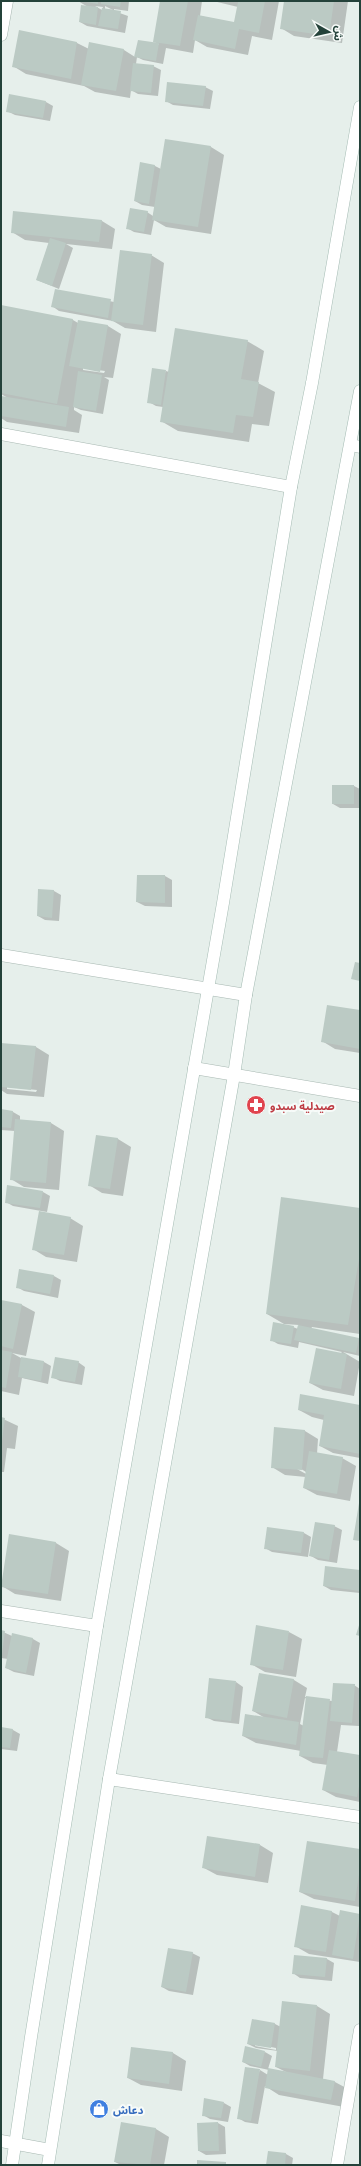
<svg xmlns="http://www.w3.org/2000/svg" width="361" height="2166" font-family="'Open Sans','Noto Sans Arabic',sans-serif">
<rect width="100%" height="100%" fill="#e6efeb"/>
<path fill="#0003" fill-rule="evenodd" d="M78,1H129L128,11L114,9V11L128,16L125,33L87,26L80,22L88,7ZM95,6L103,7L102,10ZM105,6L113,10L105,9Z
M161,1H202L200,16L235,23L238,7L213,1H279L272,40L252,36L248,55L207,47L195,40L193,53L166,48L163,64L143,60L137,57L136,64L153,66L161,70L158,96L138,94L131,90L130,98L95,92L84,86L26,74L13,66L20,31L77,43L89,49L90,44L124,50L135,57L139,41L159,45L154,41Z
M285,1H348L342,43L294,36L281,28Z
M205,87L213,91L210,109L173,105L166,101Z
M46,102L53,106L50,121L15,115L7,111Z
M166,140L211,147L224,155L211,234L166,227L154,220L151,235L134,232L127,228L147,212L153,216L155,207L142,205L135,201L141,163L155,166L161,169Z
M102,221L115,229L112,249L66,244L73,248L59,289L37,280L49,243L25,240L12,232Z
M151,255L164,263L156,332L125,328L113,321L59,311L52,306L56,290L114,302Z
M1,306L73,320L78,323L108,326L121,334L113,378L104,377L109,380L103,414L81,410L74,407V410L82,415L79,433L7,422L1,418V397L8,398L1,394ZM83,368L105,371L104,373L83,370Z
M247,341L264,351L258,383L275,392L269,426L252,424L249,442L178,431L161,421L163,407L156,406L149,402L166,371L169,372Z
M354,786L360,789V808H340L333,804Z
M165,876L172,880V907L145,906L137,902Z
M39,890L54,891L61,895L59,921L45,920L38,916Z
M360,1011V1053L335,1049L322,1041Z
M1,1044L36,1047L49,1055L44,1097L7,1094L1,1090ZM7,1087L37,1090L36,1092L7,1089Z
M1,1110L13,1112L20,1116V1121L51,1123L64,1131L59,1190L24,1187L11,1179L15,1131L1,1130Z
M97,1136L118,1139L131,1147L123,1196L102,1193L89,1185Z
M43,1192L50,1196L47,1212L13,1206L6,1202Z
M360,1209V1334L312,1327L311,1329L360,1339V1356L343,1352L360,1362L354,1396L323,1390L310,1383L342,1352L299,1342L298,1348L278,1344L271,1340L293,1327L298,1329L299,1325L284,1324L267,1314Z
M70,1218L83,1226L77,1262L46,1257L33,1249Z
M54,1276L61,1280L58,1298L24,1291L17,1287Z
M1,1301L22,1305L35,1312L26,1356L12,1353L21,1358L44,1362L51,1366L48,1384L22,1378L19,1395L1,1391Z
M78,1362L85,1367L82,1385L60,1381L52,1377Z
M360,1406V1458L333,1453L320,1446L324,1420L312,1417L299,1410Z
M1,1418L18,1426L15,1449L7,1448L4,1472H1Z
M275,1429L305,1431L318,1439L317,1454L342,1458L356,1466L350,1501L317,1495L304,1488L306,1477L285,1475L272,1467ZM298,1467L306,1472V1474L297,1469Z
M334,1526L342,1530L337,1563L318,1560L311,1556Z
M304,1533L311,1537L308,1557L272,1552L265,1548Z
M10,1536L56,1543L69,1551L61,1601L15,1594L2,1586Z
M360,1572V1593L331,1590L324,1586Z
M1,1631L12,1636V1634L33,1639L40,1643L34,1676L14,1672L6,1668L8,1659L1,1658Z
M289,1632L302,1639L296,1677L265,1672L251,1664Z
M259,1675L294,1680L307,1688L305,1697L332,1701L354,1685L360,1689L359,1726L341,1725L337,1752L360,1756V1802L336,1797L323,1790L328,1765L313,1763L300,1756L301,1751L256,1743L243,1736L265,1718L253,1711ZM305,1698L307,1699L304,1726L300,1724Z
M236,1682L243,1687L239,1724L214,1721L206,1717Z
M1,1728L13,1730L20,1734L17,1751L1,1749Z
M260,1845L273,1853L268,1883L217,1875L204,1868Z
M360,1850V1907L314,1899L300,1892Z
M302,1906L332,1912L340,1916L341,1911L360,1915V1962L309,1954L295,1946Z
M192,1953L200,1957L193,1995L169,1991L162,1987Z
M295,1957L327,1959L334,1963L332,1981L300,1978L293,1973Z
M317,2006L330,2014L323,2079L335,2082L348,2089L344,2107L279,2095L265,2086L258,2124L245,2122L238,2118L260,2070L268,2075L269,2070L250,2066L243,2062L265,2052L272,2056L268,2069L286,2072L276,2067L278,2051L256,2048L248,2044L253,2020L275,2024L281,2027ZM255,2044L276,2048V2050L255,2046Z
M132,2048L173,2053L186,2061L182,2091L141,2085L128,2078Z
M224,2103L231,2107L228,2122L210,2119L203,2115Z
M122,2123L156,2129L169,2137L164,2165H121L115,2162Z
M218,2123L225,2127L226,2154L206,2155L199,2151L198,2124Z
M269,2152L286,2154L293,2158L292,2165H267Z"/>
<path fill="#bbcac4" d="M80,1H98V4Z
M101,1H121L120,7L101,4Z
M160,1H188L180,46L153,42Z
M234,1H265L259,33L239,29L235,49L193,40L198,15L234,22L238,2Z
M284,1H334L329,36L280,29Z
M81,5L98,7L96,25L79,22Z
M102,8L121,11L118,29L98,26Z
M19,30L77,42L71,79L12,67Z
M138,40L159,43L156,61L134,57Z
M89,42L124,49L116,91L81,85Z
M133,63L154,65L151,93L130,91Z
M167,82L206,86L203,106L165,102Z
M9,94L46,101L43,118L6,112Z
M165,139L211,146L198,227L152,220Z
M140,162L155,165L149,204L134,201Z
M130,208L148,211L144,232L126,229Z
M13,211L102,220L99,242L11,233Z
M50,238L66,243L52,286L36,280Z
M120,250L152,254L143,325L111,321Z
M55,289L111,299L108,318L51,307Z
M1,305L73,319L57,404L1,393Z
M78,320L108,325L100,372L69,366Z
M175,328L248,340L241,379L259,382L253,417L236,415L233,433L160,422Z
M152,368L166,370L161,405L147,403Z
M78,371L102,375L96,411L73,407Z
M1,396L69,407L66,427L1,416Z
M332,785H354V804H332Z
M137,875H165V903L136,902Z
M38,889L54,890L52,918L37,916Z
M355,962L360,963V981L351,979Z
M327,1005L360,1010V1049L321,1042Z
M1,1043L36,1046L31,1090L1,1087Z
M1,1109L13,1111L11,1128L1,1127Z
M15,1119L51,1122L46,1183L10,1180Z
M96,1135L118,1138L110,1189L88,1186Z
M7,1185L43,1191L40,1208L5,1203Z
M281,1197L360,1208V1253L348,1325L266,1314Z
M39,1211L71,1217L64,1255L32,1250Z
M19,1269L54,1275L50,1294L16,1288Z
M1,1300L22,1304L13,1349L1,1346Z
M273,1322L294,1326L291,1344L270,1341Z
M298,1325L359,1338L356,1353L294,1340Z
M316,1348L347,1354L341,1389L309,1383Z
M1,1350L12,1352L6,1388L1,1387Z
M21,1357L44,1361L41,1381L18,1377Z
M55,1357L79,1361L75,1382L51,1378Z
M300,1394L360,1405V1454L319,1446L324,1415L298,1410Z
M1,1417L5,1418L2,1441H1Z
M274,1427L305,1430L302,1470L271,1468Z
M309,1451L343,1457L337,1494L303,1488Z
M359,1503H360V1541L353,1540Z
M315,1522L335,1525L329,1560L309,1556Z
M267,1527L304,1532L301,1553L264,1549Z
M9,1534L56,1542L48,1594L1,1587Z
M325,1566L360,1570V1591L323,1586Z
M360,1622V1636L356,1635Z
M256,1625L289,1631L283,1670L250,1665Z
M1,1630L5,1631L2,1654H1Z
M12,1633L33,1638L26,1673L5,1668Z
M259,1673L294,1679L287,1718L252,1711Z
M209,1678L236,1681L231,1721L205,1718Z
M333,1683L355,1684L352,1723L330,1721Z
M306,1696L330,1699L323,1758L299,1756Z
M245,1714L299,1722L296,1745L242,1736Z
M1,1727L13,1729L10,1748L1,1747Z
M329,1750L360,1755V1781L357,1797L322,1790Z
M207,1836L260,1844L255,1877L202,1868Z
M307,1841L360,1849V1868L355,1901L299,1892Z
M301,1905L332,1911L326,1952L294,1947Z
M340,1910L360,1914L353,1959L332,1955Z
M168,1948L193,1952L186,1992L161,1987Z
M294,1955L327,1958L325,1977L292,1974Z
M282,2001L317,2005L310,2071L275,2067Z
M252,2019L275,2023L271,2048L247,2044Z
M245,2046L265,2051L261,2067L242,2062Z
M131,2047L173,2052L169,2084L127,2078Z
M245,2067L260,2069L251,2121L237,2119Z
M268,2068L335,2081L331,2100L265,2088Z
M204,2098L224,2102L221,2118L202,2116Z
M121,2122L156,2128L150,2165L114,2162Z
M218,2122L219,2151H198L197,2123Z
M268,2151L286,2153L285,2165H266Z
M197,2160L226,2162V2165H197Z"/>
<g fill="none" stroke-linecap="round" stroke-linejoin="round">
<g stroke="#a8b8b2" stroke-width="13">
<path id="minor" d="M1,35L7,1
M1,434L291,487
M351,445L360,447
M1,1611L97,1626
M109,1779L360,1817
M1,2141L50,2150
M337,2165L360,2030"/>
</g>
<g stroke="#a8b8b2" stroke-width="13">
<path id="tertiary" d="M1,955L246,995
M194,1068L360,1096"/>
</g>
<g stroke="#a4bbb3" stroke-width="13">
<path id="secondary" d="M12,2165L31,2037L97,1626L223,903L291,487L312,383L360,107
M48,2165L109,1779L234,1075L246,995L360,391"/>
</g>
<use href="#minor" stroke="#fff" stroke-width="12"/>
<use href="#tertiary" stroke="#fff" stroke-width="12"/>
<use href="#secondary" stroke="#fff" stroke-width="12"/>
</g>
<defs>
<g id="pharmacy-disc" transform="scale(1)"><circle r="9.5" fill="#e0444e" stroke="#f7fbf9"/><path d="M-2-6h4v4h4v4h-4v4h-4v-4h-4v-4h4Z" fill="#fff"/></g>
<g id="shop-disc" transform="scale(1)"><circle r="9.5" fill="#3f7fe0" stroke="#f7fbf9"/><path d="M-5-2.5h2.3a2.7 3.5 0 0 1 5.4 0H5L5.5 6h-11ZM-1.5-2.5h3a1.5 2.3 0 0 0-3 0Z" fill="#fff"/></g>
</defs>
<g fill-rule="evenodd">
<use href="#pharmacy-disc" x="256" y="1105"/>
<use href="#shop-disc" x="99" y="2109"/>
</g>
<g text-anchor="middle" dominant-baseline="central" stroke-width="4" stroke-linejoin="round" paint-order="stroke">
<g font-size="11" font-weight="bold" fill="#be3a42" stroke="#f7fbf9" text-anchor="start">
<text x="270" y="1105">صيدلية سبدو</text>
</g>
<g font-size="11" font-weight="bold" fill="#366cbe" stroke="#f7fbf9" text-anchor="start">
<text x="113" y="2109">دعاش</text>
</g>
</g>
<rect width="361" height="2166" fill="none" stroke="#24423a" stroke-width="4"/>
<g transform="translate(329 32) rotate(98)" stroke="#f7fbf9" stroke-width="3" paint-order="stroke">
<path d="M0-3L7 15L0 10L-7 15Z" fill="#24423a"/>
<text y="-6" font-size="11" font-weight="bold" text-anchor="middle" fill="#24423a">ش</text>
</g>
</svg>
